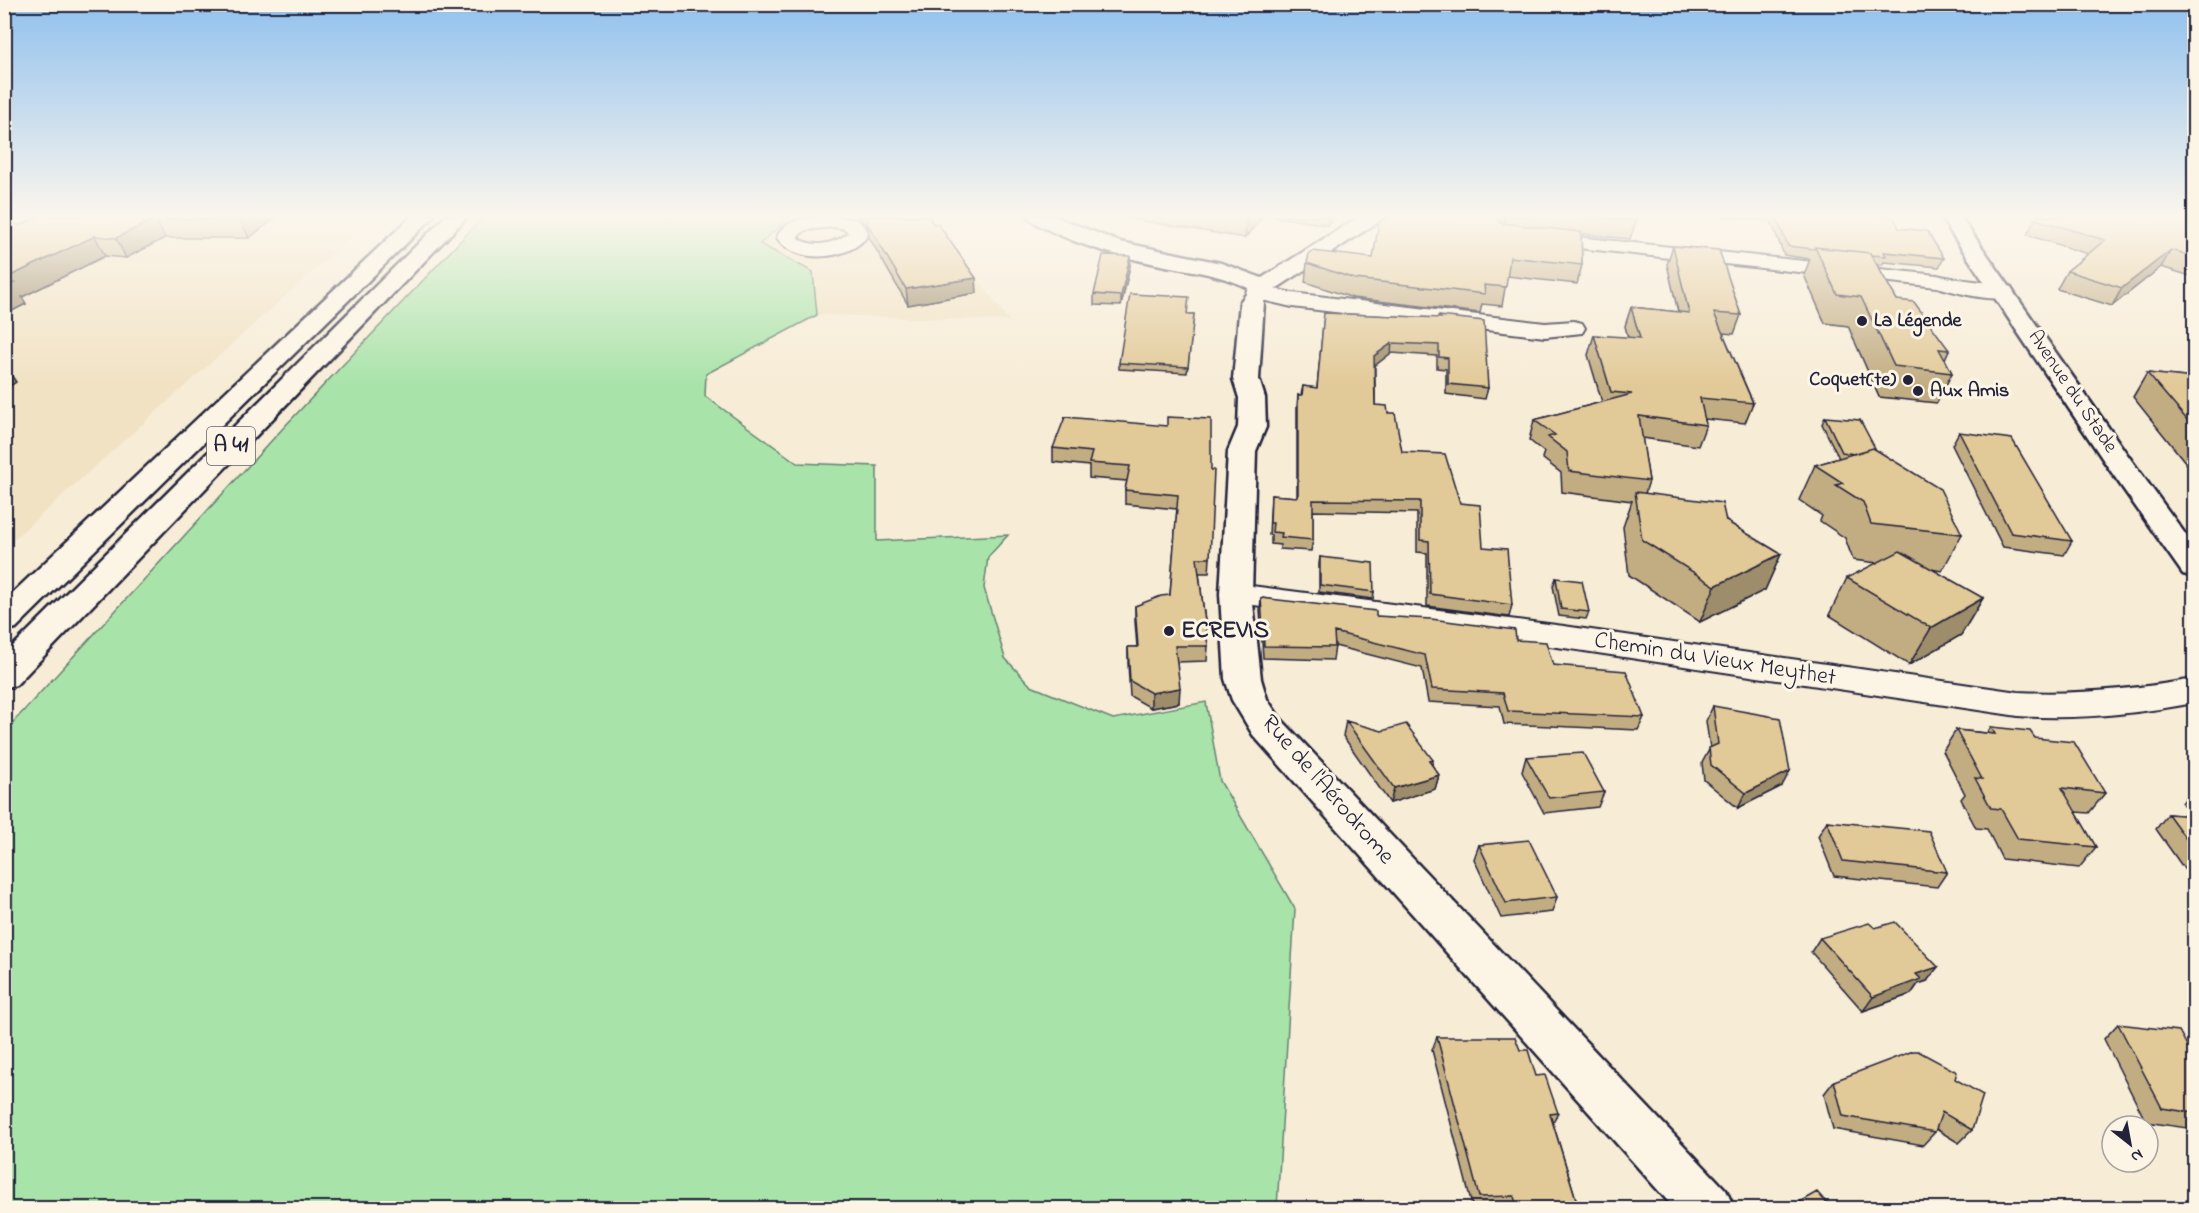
<svg xmlns="http://www.w3.org/2000/svg" width="2199" height="1213" font-family="'Indie Flower',sans-serif">
<rect width="100%" height="100%" fill="#f7ecd6"/>
<filter id="ink" filterUnits="userSpaceOnUse"><feTurbulence type="fractalNoise" baseFrequency=".0167" numOctaves="2"/><feDisplacementMap in="SourceGraphic" scale="12" xChannelSelector="R" yChannelSelector="G"/><feConvolveMatrix kernelMatrix="1 2 1 2 8 2 1 2 1" color-interpolation-filters="sRGB"/></filter>
<g filter="url(#ink)">
<path fill="#f1e2c3" d="M5,216H375L5,547Z
M791,216H940L958,251L1009,321L817,315L813,272L760,244Z"/>
<path fill="#a8e3a9" stroke="#658272" stroke-width="1.5" d="M484,216H791L760,244L813,272L817,315L706,374L705,396L797,463L877,466V541L1008,535L988,557L984,588L1005,658L1031,686L1113,719L1206,702L1220,781L1295,909L1277,1208H5V731L285,426Z"/>
<g fill="none" stroke-linecap="round" stroke-linejoin="round">
<g stroke="#22223b" stroke-width="4">
<path id="street" d="M827,216L858,220L868,231V235C850,261 795,265 777,238C783,218 810,218 827,216ZM834,227L845,229L848,233C835,244 811,249 797,237L806,230Z
M1539,233L1937,275C1961,281 1987,281 2011,287L2014,292L2011,297C1988,302 1959,293 1937,287L1532,243L1529,239L1532,235Z
M1257,285L1292,293L1545,323L1574,321L1582,323L1585,328L1582,333L1545,337L1292,307L1249,297L1246,292L1249,287Z
M1236,584L1564,626L2018,692C2078,695 2135,689 2194,679V703C2136,714 2078,720 2018,716L1564,648L1225,601L1220,594L1225,587Z"/>
</g>
<g stroke="#22223b" stroke-width="5">
<path id="secondary" d="M1028,216H1053L1120,242L1221,263L1262,278L1360,216H1384L1381,220L1271,292L1264,302L1259,379L1265,398L1266,427L1256,451L1252,594L1261,679L1267,699L1279,717L1726,1190L1734,1208H1674L1253,735L1232,700L1225,679L1220,594L1228,451L1238,427L1239,398L1233,379L1236,348L1240,302L1250,289C1222,274 1191,271 1161,265C1125,258 1088,248 1055,233C1046,228 1033,224 1028,216Z
M1940,216H1960L2134,464L2194,546V577L2183,574L2110,470Z"/>
</g>
<g stroke="#22223b" stroke-width="5">
<path id="highway" d="M412,216H434L16,628L4,631V601Z
M446,216H468L16,685L4,688V655Z"/>
</g>
<use href="#street" fill="#fcf5e5" fill-rule="evenodd"/>
<use href="#secondary" fill="#fcf5e5" fill-rule="evenodd"/>
<use href="#highway" fill="#fcf5e5" fill-rule="evenodd"/>
</g>
<path fill="#c2ad83" stroke="#22223b" stroke-width="1.5" d="M40,216H278L249,238H165L126,258L105,256L22,297L26,304L4,315L21,225Z
M857,216H929L933,224L977,293L908,305L869,237L868,227Z
M1114,216H1263L1245,238Z
M1270,216H1335L1328,225Z
M1389,216H1635L1636,221L1630,239L1581,234L1582,265L1577,284L1507,276L1502,306L1482,304L1480,313L1353,298L1305,282L1307,263L1373,258Z
M1719,216H1893L1899,228L1944,258L1939,267L1884,262L1882,265H1877L1897,300L1949,350L1945,359L1952,373L1937,403L1879,397L1848,326L1825,323L1804,275L1810,259L1784,255L1771,221Z
M2040,216H2194V277L2161,267L2112,306L2057,289L2067,271L2088,254L2027,235L2035,219Z
M1673,246L1741,315L1734,334L1723,333L1753,403L1745,423L1705,419L1706,425L1698,446L1642,438L1649,481L1645,493L1726,521L1781,554L1765,590L1700,622L1629,575L1623,527L1632,501L1562,492L1561,473L1542,458L1544,452L1529,440L1534,420L1602,402L1588,355L1594,335L1628,338L1625,326L1631,307L1678,312L1667,264Z
M1130,266L1121,306L1094,305V294Z
M1324,313L1439,318V316L1488,388L1485,399L1446,394V369L1437,368V356L1391,353L1375,365V405L1388,413L1402,452L1460,503L1483,547L1512,605L1509,617L1427,606V553L1417,552V513L1313,511V540L1311,551L1280,549V545L1271,544V535H1269L1271,495L1297,497V406L1298,395H1301L1303,386L1317,388Z
M1188,314H1194L1187,373L1119,369V363Z
M2147,373L2194,378V473L2133,397Z
M1825,417L1876,450L1962,534L1942,571L1931,569L1983,598L1961,635L1909,665L1829,615L1847,578L1878,563L1853,560L1845,538L1820,521L1822,516L1799,500L1815,465L1839,458L1822,424Z
M1167,426L1210,558L1209,573H1199L1208,646L1207,661L1176,662L1179,703L1151,708L1130,696L1128,663V647H1137L1135,621V606L1170,595L1177,509L1125,504V490L1127,481L1089,478V466L1053,462V448Z
M1959,432L2072,541L2064,555L2003,547L1952,445Z
M1320,557L1374,592L1373,599L1319,592V564Z
M1556,578L1589,612L1586,619L1559,616L1553,586Z
M1261,598L1376,616L1516,640L1553,665L1644,717L1638,730L1504,724L1500,706L1428,702L1422,668L1335,646L1333,660L1263,658L1260,610Z
M1713,706L1782,786L1738,808L1704,780L1702,763L1710,748L1706,721Z
M1346,721L1433,760L1432,765L1439,775L1435,789L1390,803L1343,736Z
M1991,727L2035,738L2105,793L2089,813L2076,812L2096,847L2079,868L2002,859L1987,829L1976,828L1961,799L1965,794L1943,751L1956,730L1987,733Z
M1526,757L1604,792L1598,807L1544,813L1522,772Z
M2194,788V874L2187,873L2156,829L2168,814L2190,816L2182,803Z
M1827,821L1947,872L1937,887L1834,876L1818,836Z
M1479,845L1557,897L1552,912L1501,918L1474,859Z
M1820,938L1927,981L1918,984L1911,994L1863,1011L1811,952Z
M2118,1024L2191,1053L2194,1054V1129L2146,1122L2104,1039Z
M1437,1037L1536,1076L1558,1113L1553,1123L1579,1209H1473L1432,1050Z
M1955,1079L1972,1130L1959,1143L1936,1129L1935,1132L1923,1145L1833,1129L1824,1094L1834,1081Z"/>
<path fill="#9e8d6a" stroke="#22223b" stroke-width="1.5" d="M244,216H278L249,238L240,219Z
M1247,216H1263L1245,238Z
M1329,216H1335L1328,225Z
M1495,216H1506L1503,227L1491,235Z
M155,219L165,238L126,258L116,238Z
M95,236L105,256L22,297L26,304L4,315V279Z
M2171,250L2161,267L2112,306L2122,288Z
M1130,256V266L1121,306V296Z
M976,278L977,293L908,305L906,289Z
M1392,343L1391,353L1373,367L1374,356Z
M4,364L16,382L4,390Z
M1781,554L1765,590L1700,622L1715,586Z
M1983,598L1961,635L1909,665L1931,628Z
M1180,688L1179,703L1151,708V693Z
M1790,771L1782,786L1738,808L1746,793Z
M1439,775L1435,789L1390,803L1394,788Z
M1938,967L1927,981L1918,984L1911,994L1863,1011L1873,997L1916,974Z"/>
<path fill="#e2c998" stroke="#22223b" stroke-width="1.5" d="M40,216H244L240,219H155L116,238L95,236L4,279V223L21,225Z
M868,216H929L933,224H938L976,278L906,289L867,223Z
M1389,216H1495V217L1500,223L1581,232L1582,265L1510,257L1506,287L1484,285L1485,294L1355,279L1307,263L1309,253L1312,251L1373,258L1379,222Z
M1581,216H1635L1636,221Z
M1776,216H1893L1899,228L1927,231L1944,258L1884,252L1886,256L1871,255L1870,253L1815,247L1814,249L1788,246Z
M2040,216H2164L2194,220V257L2171,250L2122,288L2067,271L2105,240L2035,219Z
M1673,246L1719,250L1741,315L1714,313L1753,403L1700,398L1706,425L1639,416L1649,481L1569,471L1567,452L1548,437L1555,435L1534,420L1632,394L1611,392L1594,335L1640,338L1631,307L1689,313Z
M1815,247L1870,253L1897,300L1914,302L1949,350L1939,349L1952,373L1894,366L1861,297L1837,294Z
M1103,255L1130,256L1121,296L1094,294Z
M4,282L14,283L4,288Z
M1130,294L1189,297L1187,314H1194L1188,367L1119,363Z
M1324,313L1441,318L1439,316L1484,321L1488,388L1448,384V358L1439,357V345L1392,343L1374,356L1375,405L1387,406L1388,413H1395L1402,452L1445,454L1460,503L1480,505L1483,547L1507,549L1512,605L1430,594L1429,541L1420,540V501L1313,500V540L1281,537L1282,533L1272,532L1273,523H1270L1271,495L1298,497V395H1302L1303,386L1317,388Z
M2147,373L2194,378V428Z
M1065,417L1167,426V417L1211,419V470H1214L1210,558H1197L1208,646H1175L1180,688L1151,693L1130,681L1128,647H1138L1135,606L1161,596L1170,595L1178,495L1125,490L1130,466L1089,463L1092,452L1053,448Z
M1825,417L1860,420L1876,450L1873,448L1854,454L1842,452Z
M1959,432L2012,439L2072,541L2011,533Z
M1873,448L1940,489L1962,534L1871,524L1863,502L1836,485L1843,483L1815,465Z
M1635,492L1722,503L1726,521L1781,554L1715,586L1642,540Z
M1900,551L1983,598L1931,628L1847,578Z
M1320,557L1373,563L1374,592L1320,585Z
M1556,578L1582,581L1589,612L1561,609Z
M1261,598L1376,611V616L1431,619L1515,630L1516,640L1546,642L1553,665L1626,671L1644,717L1508,711L1503,693L1432,689L1425,655L1334,632L1335,647L1264,646Z
M1713,706L1780,718L1790,771L1746,793L1711,765L1709,748L1718,744Z
M1346,721L1382,731L1406,724L1433,760L1429,761L1439,775L1394,788Z
M1991,727L2030,731L2035,738L2074,742L2105,793L2062,788L2096,847L2018,839L2001,809L1991,808L1975,778L1982,779L1956,730L1995,734Z
M1583,753L1604,792L1549,798L1526,757Z
M2168,814L2194,816V850Z
M1827,821L1929,831L1947,872L1843,861Z
M1529,840L1557,897L1506,903L1479,845Z
M1895,922L1938,967L1916,974L1921,979L1873,997L1820,938L1869,923L1875,928Z
M2118,1024L2179,1031L2191,1053L2194,1054V1113L2162,1108Z
M1437,1037H1515L1520,1050H1528L1536,1076L1545,1075L1558,1113L1550,1114L1579,1209H1517L1514,1196L1479,1197Z
M1913,1051H1918L1957,1072L1955,1079L1983,1095L1972,1130L1942,1112L1935,1132L1843,1116L1834,1081Z
M1817,1192L1832,1209H1787Z"/>
</g>
<linearGradient id="sky" x2="0" y2="1"><stop stop-color="#91c1ee"/><stop offset="0.56" stop-color="#fbf6ed"/><stop offset="1" stop-color="#fbf6ed" stop-opacity="0"/></linearGradient>
<rect width="2199" height="386" fill="url(#sky)"/>
<g fill="#22223b" stroke="#fcf5e5" stroke-width="2">
<circle cx="1862" cy="321" r="6"/>
<circle cx="1908" cy="380" r="6"/>
<circle cx="1918" cy="391" r="6"/>
<circle cx="1169" cy="631" r="6"/>
</g>
<g text-anchor="middle" dominant-baseline="central" stroke-width="6" stroke-linejoin="round" paint-order="stroke">
<g font-size="20" font-weight="bold" fill="#22223b" stroke="#fcf5e5" text-anchor="start">
<text x="1874" y="321">La Légende</text>
<text x="1896" y="380" text-anchor="end">Coquet(te)</text>
<text x="1930" y="391">Aux Amis</text>
</g>
<g font-size="20" fill="#22223b" stroke="#fcf5e5">
<text transform="translate(2072 392) rotate(56)">Avenue du Stade</text>
</g>
<rect fill="#fcf5e5" stroke="#63616e" stroke-width="1.5" x="207" y="427" width="48" height="38" rx="4.5"/>
<g font-size="22" font-weight="bold" fill="#22223b">
<text x="231" y="446">A 41</text>
</g>
<g font-size="24" font-weight="bold" fill="#22223b" stroke="#fcf5e5" text-anchor="start">
<text x="1181" y="631">ECREVIS</text>
</g>
<g font-size="24" fill="#22223b" stroke="#fcf5e5">
<text transform="translate(1715 660) rotate(9)">Chemin du Vieux Meythet</text>
<text transform="translate(1327 790) rotate(49)">Rue de l'Aérodrome</text>
</g>
</g>
<rect width="2199" height="1213" fill="none" stroke="#fcf5e5" stroke-width="24"/>
<rect x="12" y="12" width="2175" height="1189" fill="none" stroke="#22223b" stroke-width="2" filter="url(#ink)"/>
<g transform="translate(2130 1144) rotate(149)"><circle r="28" fill="#fcf5e5" stroke="#a5a1a1" stroke-width="1.5"/>
<path d="M0-4.5L10 22L0 15L-10 22Z" fill="#22223b"/>
<text y="-9" font-size="16" font-weight="bold" text-anchor="middle" fill="#22223b">N</text>
</g>
</svg>
